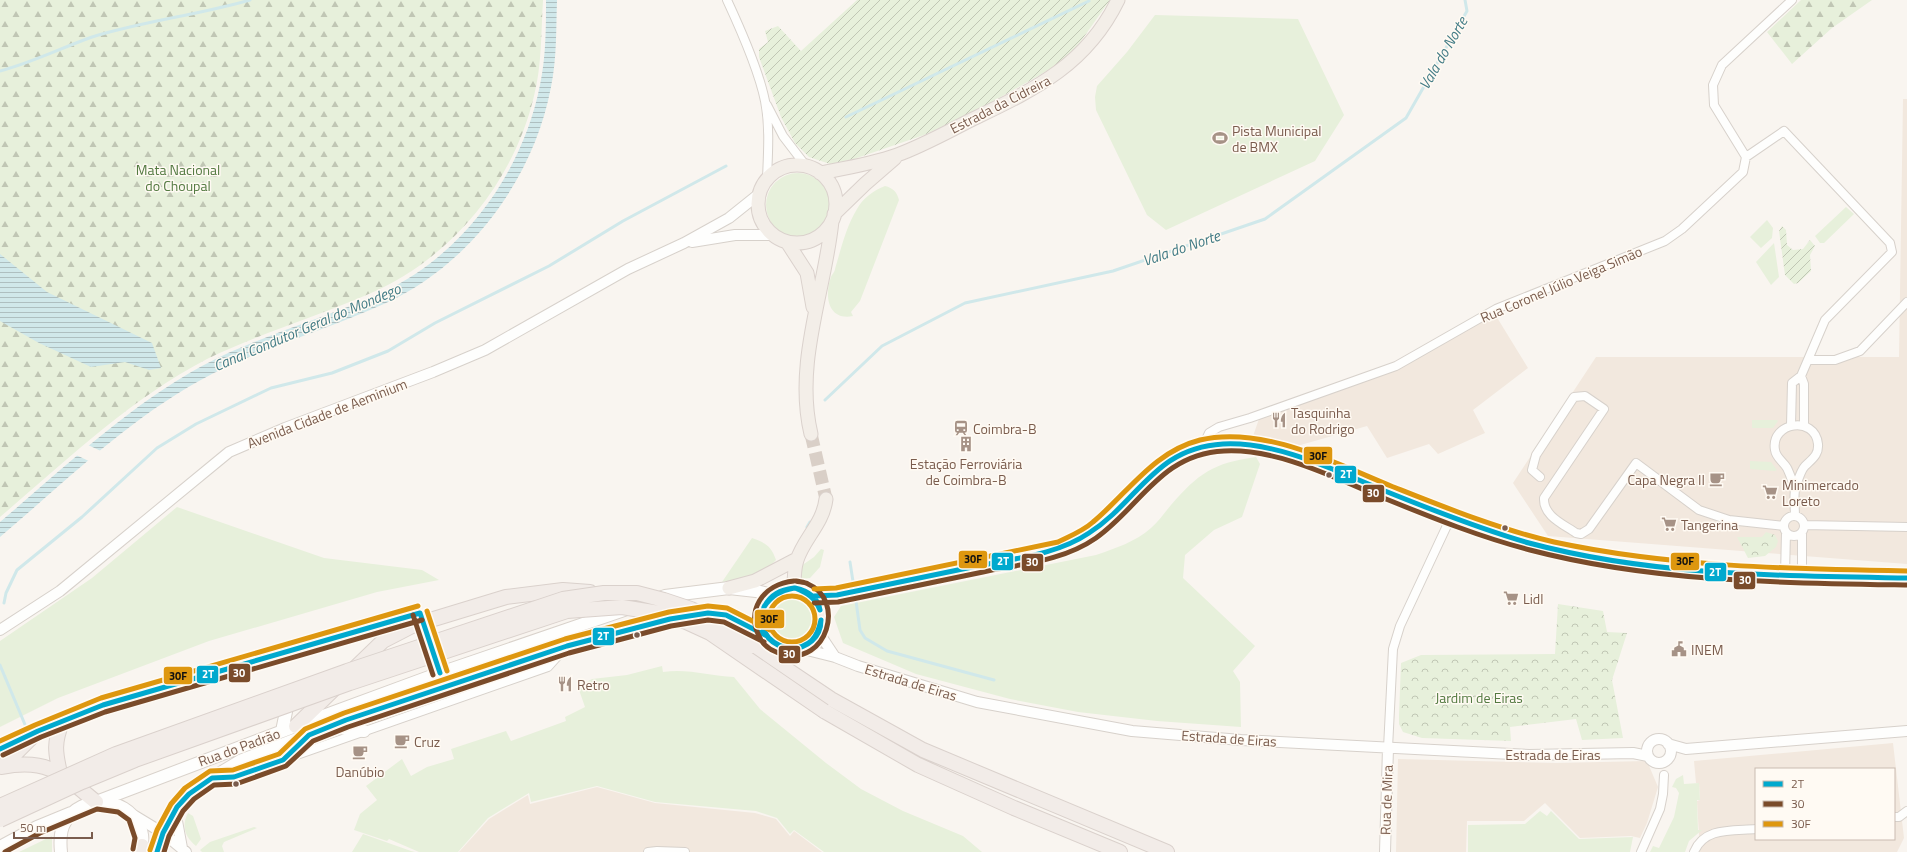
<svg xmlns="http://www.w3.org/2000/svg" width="1907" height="852" font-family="'Titillium Web',sans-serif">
<defs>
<pattern id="forest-firs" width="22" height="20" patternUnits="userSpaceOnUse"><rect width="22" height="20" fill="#e7f0db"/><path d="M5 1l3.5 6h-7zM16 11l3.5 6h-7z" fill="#c0c6b4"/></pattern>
<pattern id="park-crowns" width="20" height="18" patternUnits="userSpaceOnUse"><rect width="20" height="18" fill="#e7f0db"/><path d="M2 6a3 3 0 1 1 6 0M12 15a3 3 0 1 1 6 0" fill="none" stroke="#c0c6b4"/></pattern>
<pattern id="garden-furrows" width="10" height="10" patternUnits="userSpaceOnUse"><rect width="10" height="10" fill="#e7f0db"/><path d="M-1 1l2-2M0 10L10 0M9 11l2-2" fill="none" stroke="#c0c6b4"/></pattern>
<pattern id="water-rules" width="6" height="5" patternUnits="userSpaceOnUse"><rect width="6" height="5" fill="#d0e8ea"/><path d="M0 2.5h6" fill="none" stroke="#aebfc0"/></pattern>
</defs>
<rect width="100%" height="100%" fill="#f9f5f0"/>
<path fill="#f2e8de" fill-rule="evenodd" d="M1903,99H1907V564L1548,536L1513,483L1596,357H1899Z
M1493,311L1528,368L1473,410L1485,433L1438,454L1429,444L1387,458L1367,426L1290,448L1253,436L1259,419L1400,368Z
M1893,743L1904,838L1897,852H1700L1697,801L1700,800L1699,783H1696L1694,761ZM1756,769H1894V839H1756Z
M1398,759L1556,763L1647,761L1658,787L1647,823L1640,838L1631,836L1580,838L1545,803L1524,821H1467L1466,852H1396Z
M597,787L655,803L755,813L776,819L790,836L794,831L822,852H459L489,819L528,795L530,804Z"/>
<path fill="#e7f0db" d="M1155,15L1298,19L1344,115L1315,161L1166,230L1147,215L1096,110L1095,97L1097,86L1127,52Z
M766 205a32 32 0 1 1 64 0a32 32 0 1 1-64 0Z
M885,186C893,188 897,192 899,200L860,301L851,312L853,316C828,321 824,296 831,277C832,274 835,272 835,269C841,249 846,227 857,209C863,198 874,190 885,186Z
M1846,207L1854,214L1824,243H1820L1815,236Z
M1767,220L1773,228L1772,238L1761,248L1750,237Z
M1774,243L1779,277L1771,285L1756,262Z
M1752,420H1777L1778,421L1773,428H1752Z
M1256,457L1260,464L1242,517L1214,530L1185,555L1183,578L1255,646L1233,671L1240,682L1241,727L1157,721L1078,712L1010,699L916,674L843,643L834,617L841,606L1096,555C1116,548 1135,542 1151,528C1159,521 1165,512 1171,505C1199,473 1213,463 1256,457Z
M1750,461L1771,462L1777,470L1775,471L1750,469Z
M177,507L324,558L422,570L439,580L377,592L209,641L58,698L0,727V641L92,578Z
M752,538C765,543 771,545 776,560L771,565L772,568L753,578L722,582Z
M821,549L824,550L820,567L810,578L802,579L799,575L801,566L814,557Z
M771 619a22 22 0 1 1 44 0a22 22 0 1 1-44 0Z
M662,666L663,672C687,668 710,676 734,677L760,709L826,763L861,789L903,811L963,836L982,852H824L794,830L790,834L777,818L756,811L655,802L597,786L531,802L529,793L488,818L458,852H419L389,839L387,841L354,830L360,814L377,800L366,786L402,759L411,776L427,767L454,759L451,749L506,731L511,741L566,721L565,717L585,707L578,687L592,679L627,675Z
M1683,775L1684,784L1699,783L1700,800H1697L1698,830H1702L1689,841L1685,852H1650L1653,846L1659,848L1674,817L1679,793L1676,788L1672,787L1676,779Z
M1540,811L1547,816L1551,811L1579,839L1633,837L1630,852H1468V825L1525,824Z
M188,813L193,816L201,839L196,846C185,837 181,826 188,813Z
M254,827L257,828L224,842L222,846L224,852H202L200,850L210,842Z
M363,834L411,851L415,852H352Z
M52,836V852H19Z"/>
<path fill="url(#forest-firs)" d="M0,0H543C541,32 542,65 534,96C514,181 452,258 371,293C317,317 260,333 207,359C130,399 66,461 0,517Z
M1801,0H1872L1832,28L1792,64L1767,32Z"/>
<path fill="url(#park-crowns)" d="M1766,532L1775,535L1778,541L1776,547L1765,556L1748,558L1737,537H1762Z
M1558,604L1603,611L1607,632L1627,633L1612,680L1623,738L1582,740L1576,719L1510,727L1511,741L1422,738L1403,732L1399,724V715L1401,663L1421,655L1555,654Z"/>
<path fill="url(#garden-furrows)" d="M857,0H1110L1081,41L1063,61L1040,75L974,112L924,135L854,159L830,164L809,157L795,143L781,117L759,57V49L768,42L765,31L778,26L801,51Z
M1782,226L1786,230L1787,245L1793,250L1803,249L1810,240L1815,246L1810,255L1811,271L1798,283L1794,284L1785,275L1779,231Z"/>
<path fill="url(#water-rules)" d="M546,0H557C556,29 557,58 551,87C534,178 471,264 386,303C325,331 258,348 199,381C125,422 64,483 0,537V522C65,467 127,407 202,366C260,335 325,319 385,291C465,253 523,171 540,85C546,57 546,28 546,0Z
M0,254L47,292L152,343L161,368L149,370L125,362L91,367L39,343L0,321Z"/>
<path fill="#f9f5f0" d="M88,445L103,452L91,462L76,455Z"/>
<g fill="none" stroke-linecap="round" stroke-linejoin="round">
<path stroke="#d0e8ea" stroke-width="3" d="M0,71C31,63 61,48 92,37C144,21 198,15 250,0
M846,117L1089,1
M825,400L882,346L965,303L1113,271L1265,219L1406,118L1467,11L1465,0
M809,528L807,527L810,522
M850,562L854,588
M855,594L860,630L865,638L887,651L994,680
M4,603L6,593L17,570L82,517L157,448L196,424L271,388L332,373L388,351L435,323L549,266L623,221L726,166
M0,665L26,727"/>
<path stroke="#d9cfc7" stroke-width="13" stroke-dasharray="13 6" stroke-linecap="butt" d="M811,434L826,499"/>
<g stroke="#d7d1cb" stroke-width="10">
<path id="minor" d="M727,0C740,28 759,71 765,101C770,127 768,153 767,178
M767,105L783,136L806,166
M1746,157L1714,105L1713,85L1722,65L1792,0
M1808,360H1835L1860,351L1907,302
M1801,376L1804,384V426
M1203,446L1209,433L1219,427L1250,418L1396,366L1496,309L1665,241L1682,229L1743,172L1746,157L1784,131L1890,243L1892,252L1825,320L1801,376L1792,383L1791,425
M1540,477L1532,470L1536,455L1574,397L1585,396L1604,409L1544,498C1543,516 1563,524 1576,533L1581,534L1589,529L1636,463L1699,510L1729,520L1784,526
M1795,516C1795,507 1793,494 1796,486C1798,480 1801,470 1805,466C1812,459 1819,455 1818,444C1815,415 1770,422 1775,450C1776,458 1783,461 1787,468C1790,474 1792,481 1795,487
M1784 526a10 10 0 1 1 20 0a10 10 0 1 1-20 0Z
M1804,525L1907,527
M1785,575L1786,532
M1802,576V532
M1388,748L1393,649L1400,626L1451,517
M0,749L28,736
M215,777H234L548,667L565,648
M1894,817H1899L1907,811
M648,852L657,851L685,852
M1641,852L1660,809L1663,794L1664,775
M1694,852C1704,827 1732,831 1756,829"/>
</g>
<g stroke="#d7d1cb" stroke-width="12">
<path id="tertiary" d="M692,242L735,235H773
M0,630L60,591L229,452L285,428L433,372L485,350L628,269L684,243L729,218L759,194
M819,633L835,657
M799,648L835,657L858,666L977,702L1132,731L1241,740L1529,755L1633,753L1648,756
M1647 751a12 12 0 1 1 24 0a12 12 0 1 1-24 0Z
M1668,744L1686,749L1907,731
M177,808V821L182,848
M135,816L163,833L186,852
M1385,852L1388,748"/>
</g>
<g stroke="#d9d2cb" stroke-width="14">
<path id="secondary" d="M701,614L726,615L767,636
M332,727L364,731
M282,731L288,702
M283,760L305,738
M96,802L296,726L440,673L665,596L729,588L756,591L772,595
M0,847L37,827L71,813
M61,852C60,842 60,830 65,822C82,794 125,796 139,825C143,834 144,843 139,852
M157,852L163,833L177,807L189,794L212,778L242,760L346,720L567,646L632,627L675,618"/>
</g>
<g stroke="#dad1cc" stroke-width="15">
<path id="primary" d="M758 204a39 39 0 1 1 78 0a39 39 0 1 1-78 0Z
M820,173C846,168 872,164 897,155C922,146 947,132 971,120C1033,90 1086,66 1118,0
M834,214L865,184L895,158
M787,242L807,273L813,307
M811,434C794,363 825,291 832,221
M762 618a30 30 0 1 1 60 0a30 30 0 1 1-60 0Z
M729,588L755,581L797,559
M794,588C794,579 794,569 797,560C804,538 823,524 826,499
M814,596L837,595L1060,549C1074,542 1088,536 1099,526C1134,497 1154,458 1202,447C1257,433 1337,471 1388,492C1441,513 1495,535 1551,548C1668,575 1788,576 1907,578"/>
</g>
<g stroke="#dad1cc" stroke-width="16">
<path id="trunk" d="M752,646L831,699L923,750L1167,852
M353,670L383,641L414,625L506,597L563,590L590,592
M824,711L918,765L1014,808L1120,852
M296,726L335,688
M3,766L38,731
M2,767C48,758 62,774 96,802
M60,773C55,751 54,743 62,722
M142,846L143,852"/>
</g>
<use href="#minor" stroke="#fefefd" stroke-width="8"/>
<use href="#tertiary" stroke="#fefefd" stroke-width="10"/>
<use href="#secondary" stroke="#fefefd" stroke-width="12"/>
<use href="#primary" stroke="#f3eee8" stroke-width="13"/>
<use href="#trunk" stroke="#f2ece8" stroke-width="14"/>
<g stroke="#dad1cc" stroke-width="16" stroke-linecap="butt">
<path id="trunk-bridge" d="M0,806L116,754L347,671L563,599L604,593H637L664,600L691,609L716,621L752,646
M0,820L82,782L135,760L350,683L567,611L622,607L659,613L686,622L710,633L824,711"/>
</g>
<use href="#trunk-bridge" stroke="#f2ece8" stroke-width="14"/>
<g stroke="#fffaf3" stroke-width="8">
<path id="bus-1" d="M795,588C808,591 818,597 820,610
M795,588C808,593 815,598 820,610
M814,596L837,595C885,585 933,575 982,565C1018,558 1058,554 1089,533C1139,501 1154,448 1223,444C1277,441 1336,471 1385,491C1432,510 1480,529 1529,543C1652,576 1781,576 1907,578
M764,607C759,628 765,641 786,648
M764,607C757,626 766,643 786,648
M764,607C771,594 780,590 794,588
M764,607C772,595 780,591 794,588
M420,613L440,673
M791,649C810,646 817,639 821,620
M791,649C807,648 821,638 821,620
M0,749L38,731L103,705L420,613
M157,852L163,833L177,807L189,794L212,778L234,777L283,760L309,735L346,720L567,646L670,619L708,613L726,615L767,636"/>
</g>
<g stroke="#fffaf3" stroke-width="8">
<path id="bus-2" d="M794,581C763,584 744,611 761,640C766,648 774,652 783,654C827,666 846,600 808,584C805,582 800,582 796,581
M814,603L838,602C887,592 935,582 983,572C1021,564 1063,561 1096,538C1141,506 1161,454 1224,451C1278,448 1337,479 1386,499C1433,518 1480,537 1530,550C1652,582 1781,583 1907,585
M413,615L433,675
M3,755L41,737L105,712L422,620
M5,852L40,833L97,809L118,812L129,820L135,838L133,849
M164,852L169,836L183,811L194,799L214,785L236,784L286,766L313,741L348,727L569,653L671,626L708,620L724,622L764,642"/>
</g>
<g stroke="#fffaf3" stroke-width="8">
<path id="bus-3" d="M814,589L836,588L1058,542C1070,536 1083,531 1093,522C1128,493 1153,452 1200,440C1262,425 1335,463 1391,486C1444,507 1498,529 1554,542C1671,567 1789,569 1907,571
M769 619a23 23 0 1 1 46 0a23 23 0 1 1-46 0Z
M427,611L447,671
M0,741L35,725L101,698L418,606
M150,850L157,830L171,804L185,788L210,771L233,770L279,754L305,729L344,713L565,639L669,612L708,606L727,608L770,630"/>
</g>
<use href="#bus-1" stroke="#00a9ce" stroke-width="5"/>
<use href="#bus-2" stroke="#7a4b2a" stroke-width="5"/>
<use href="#bus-3" stroke="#de970f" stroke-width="5"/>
</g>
<defs>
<g id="stadium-bare" transform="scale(1.2)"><path d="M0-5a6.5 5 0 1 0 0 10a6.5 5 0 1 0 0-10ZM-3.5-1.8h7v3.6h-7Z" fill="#a69286" stroke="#fffaf3" stroke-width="2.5" paint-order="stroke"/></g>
<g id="restaurant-bare" transform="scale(1.2)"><path d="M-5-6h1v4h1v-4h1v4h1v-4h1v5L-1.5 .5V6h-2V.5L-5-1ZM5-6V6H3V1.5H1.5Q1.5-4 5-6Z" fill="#a69286" stroke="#fffaf3" stroke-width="2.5" paint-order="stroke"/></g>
<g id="station-bare" transform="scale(1.2)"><path d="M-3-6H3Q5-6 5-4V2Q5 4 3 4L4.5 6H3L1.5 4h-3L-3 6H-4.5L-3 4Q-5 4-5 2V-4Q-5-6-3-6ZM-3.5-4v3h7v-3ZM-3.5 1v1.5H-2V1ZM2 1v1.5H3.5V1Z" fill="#a69286" stroke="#fffaf3" stroke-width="2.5" paint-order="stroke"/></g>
<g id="building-bare" transform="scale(1.2)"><path d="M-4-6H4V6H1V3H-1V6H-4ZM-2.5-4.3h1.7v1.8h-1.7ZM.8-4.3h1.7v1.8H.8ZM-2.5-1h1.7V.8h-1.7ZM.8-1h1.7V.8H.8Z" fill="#a69286" stroke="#fffaf3" stroke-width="2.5" paint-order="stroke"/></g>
<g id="cafe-bare" transform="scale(1.2)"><path d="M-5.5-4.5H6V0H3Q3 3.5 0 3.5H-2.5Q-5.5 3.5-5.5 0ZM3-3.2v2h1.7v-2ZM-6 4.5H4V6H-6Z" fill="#a69286" stroke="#fffaf3" stroke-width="2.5" paint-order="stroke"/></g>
<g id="supermarket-bare" transform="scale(1.2)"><path d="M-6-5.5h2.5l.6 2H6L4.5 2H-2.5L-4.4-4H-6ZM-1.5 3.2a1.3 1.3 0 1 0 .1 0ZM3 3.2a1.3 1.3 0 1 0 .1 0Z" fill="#a69286" stroke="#fffaf3" stroke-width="2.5" paint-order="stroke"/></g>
<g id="civic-bare" transform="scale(1.2)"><path d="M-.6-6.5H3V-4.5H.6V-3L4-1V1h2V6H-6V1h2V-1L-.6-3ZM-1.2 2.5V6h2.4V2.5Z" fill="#a69286" stroke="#fffaf3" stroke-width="2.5" paint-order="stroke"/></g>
</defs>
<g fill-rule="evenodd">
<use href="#stadium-bare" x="1220" y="138"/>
<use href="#restaurant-bare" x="1279" y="420"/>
<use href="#station-bare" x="961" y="428"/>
<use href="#building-bare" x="966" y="444"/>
<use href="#cafe-bare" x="1717" y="479"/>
<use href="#supermarket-bare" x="1770" y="492"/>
<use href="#supermarket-bare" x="1669" y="524"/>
<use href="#supermarket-bare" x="1511" y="598"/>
<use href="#civic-bare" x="1679" y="649"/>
<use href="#restaurant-bare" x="565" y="684"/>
<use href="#cafe-bare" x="402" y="741"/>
<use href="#cafe-bare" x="360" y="752"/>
</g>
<g fill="#7a5c4d" stroke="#fffaf3" stroke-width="1.5">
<circle cx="1329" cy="475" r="3.5"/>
<circle cx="1505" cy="528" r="3.5"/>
<circle cx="637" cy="635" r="3.5"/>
<circle cx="236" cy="784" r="3.5"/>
</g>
<g text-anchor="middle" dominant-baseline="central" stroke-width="3" stroke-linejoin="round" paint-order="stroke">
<g font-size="14" fill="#7a5c4d" stroke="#fffaf3">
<text transform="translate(1000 104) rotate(-27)">Estrada da Cidreira</text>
<text transform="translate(1561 284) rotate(-23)">Rua Coronel Júlio Veiga Simão</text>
<text transform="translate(327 413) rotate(-21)">Avenida Cidade de Aeminium</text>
<text transform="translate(911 682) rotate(17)">Estrada de Eiras</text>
<text transform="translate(1229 738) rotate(4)">Estrada de Eiras</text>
<text transform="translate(239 747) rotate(-20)">Rua do Padrão</text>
<text x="1553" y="754">Estrada de Eiras</text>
<text transform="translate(1386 800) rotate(-88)">Rua de Mira</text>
</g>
<g font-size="14" fill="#7a5c4d" stroke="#fffaf3" text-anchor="start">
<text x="1232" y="130">Pista Municipal<tspan x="1232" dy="16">de BMX</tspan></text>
<text x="1291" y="412">Tasquinha<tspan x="1291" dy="16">do Rodrigo</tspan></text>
<text x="973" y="428">Coimbra-B</text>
<text x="966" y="463" text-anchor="middle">Estação Ferroviária<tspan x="966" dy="16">de Coimbra-B</tspan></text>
<text x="1705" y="479" text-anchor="end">Capa Negra II</text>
<text x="1782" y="484">Minimercado<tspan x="1782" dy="16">Loreto</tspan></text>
<text x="1681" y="524">Tangerina</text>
<text x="1523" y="598">Lidl</text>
<text x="1691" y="649">INEM</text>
<text x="577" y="684">Retro</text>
<text x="414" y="741">Cruz</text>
<text x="360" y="771" text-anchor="middle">Danúbio</text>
</g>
<g font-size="14" fill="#537a41" stroke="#fffaf3">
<text x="178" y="169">Mata Nacional<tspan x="178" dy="16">do Choupal</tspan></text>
<text x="1479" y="697">Jardim de Eiras</text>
</g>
<g font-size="15" font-style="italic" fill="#437c86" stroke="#fffaf3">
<text transform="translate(1443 53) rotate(-60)">Vala do Norte</text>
<text transform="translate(1181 248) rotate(-19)">Vala do Norte</text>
<text transform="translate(307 327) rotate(-23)">Canal Condutor Geral do Mondego</text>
</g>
</g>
<g stroke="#fffaf3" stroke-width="1.5">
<rect x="1303" y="446" width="30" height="19" rx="4" fill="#de970f"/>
<rect x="1334" y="465" width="23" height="19" rx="4" fill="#00a9ce"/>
<rect x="1362" y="484" width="23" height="19" rx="4" fill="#7a4b2a"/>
<rect x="958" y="550" width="30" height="19" rx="4" fill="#de970f"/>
<rect x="991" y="552" width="23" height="19" rx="4" fill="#00a9ce"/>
<rect x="1670" y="552" width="30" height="19" rx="4" fill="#de970f"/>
<rect x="1021" y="553" width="23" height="19" rx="4" fill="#7a4b2a"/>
<rect x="1704" y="562" width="23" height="20" rx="4" fill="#00a9ce"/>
<rect x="1733" y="571" width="23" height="19" rx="4" fill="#7a4b2a"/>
<rect x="754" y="609" width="31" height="20" rx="4" fill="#de970f"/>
<rect x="592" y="627" width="23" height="19" rx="4" fill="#00a9ce"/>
<rect x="778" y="645" width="23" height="19" rx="4" fill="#7a4b2a"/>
<rect x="228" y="663" width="23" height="20" rx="4" fill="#7a4b2a"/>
<rect x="196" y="665" width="23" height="19" rx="4" fill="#00a9ce"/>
<rect x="163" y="666" width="30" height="19" rx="4" fill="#de970f"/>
</g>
<g font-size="11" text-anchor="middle" font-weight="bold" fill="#fff">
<text x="1346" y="478">2T</text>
<text x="1373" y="497">30</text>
<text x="1003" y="565">2T</text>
<text x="1032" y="566">30</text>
<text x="1715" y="576">2T</text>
<text x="1745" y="584">30</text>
<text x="603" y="640">2T</text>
<text x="789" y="658">30</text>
<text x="239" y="677">30</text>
<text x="208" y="678">2T</text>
</g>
<g font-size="11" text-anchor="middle" font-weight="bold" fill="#111">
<text x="1318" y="460">30F</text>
<text x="973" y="563">30F</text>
<text x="1685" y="565">30F</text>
<text x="769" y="623">30F</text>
<text x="178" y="680">30F</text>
</g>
<rect x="1755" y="768" width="140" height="72" fill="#fffaf3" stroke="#cabbb1"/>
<rect x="1763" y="781" width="20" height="6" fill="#00a9ce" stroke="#cabbb1"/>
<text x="1791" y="788" font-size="12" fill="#7a5c4d">2T</text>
<rect x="1763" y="801" width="20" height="6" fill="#7a4b2a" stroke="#cabbb1"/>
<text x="1791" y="808" font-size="12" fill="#7a5c4d">30</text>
<rect x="1763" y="821" width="20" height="6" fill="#de970f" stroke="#cabbb1"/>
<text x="1791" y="828" font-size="12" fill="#7a5c4d">30F</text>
<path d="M14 832v6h78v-6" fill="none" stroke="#7a5c4d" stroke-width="2"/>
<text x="20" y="832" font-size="12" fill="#7a5c4d" stroke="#fffaf3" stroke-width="3" paint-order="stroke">50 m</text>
</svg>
